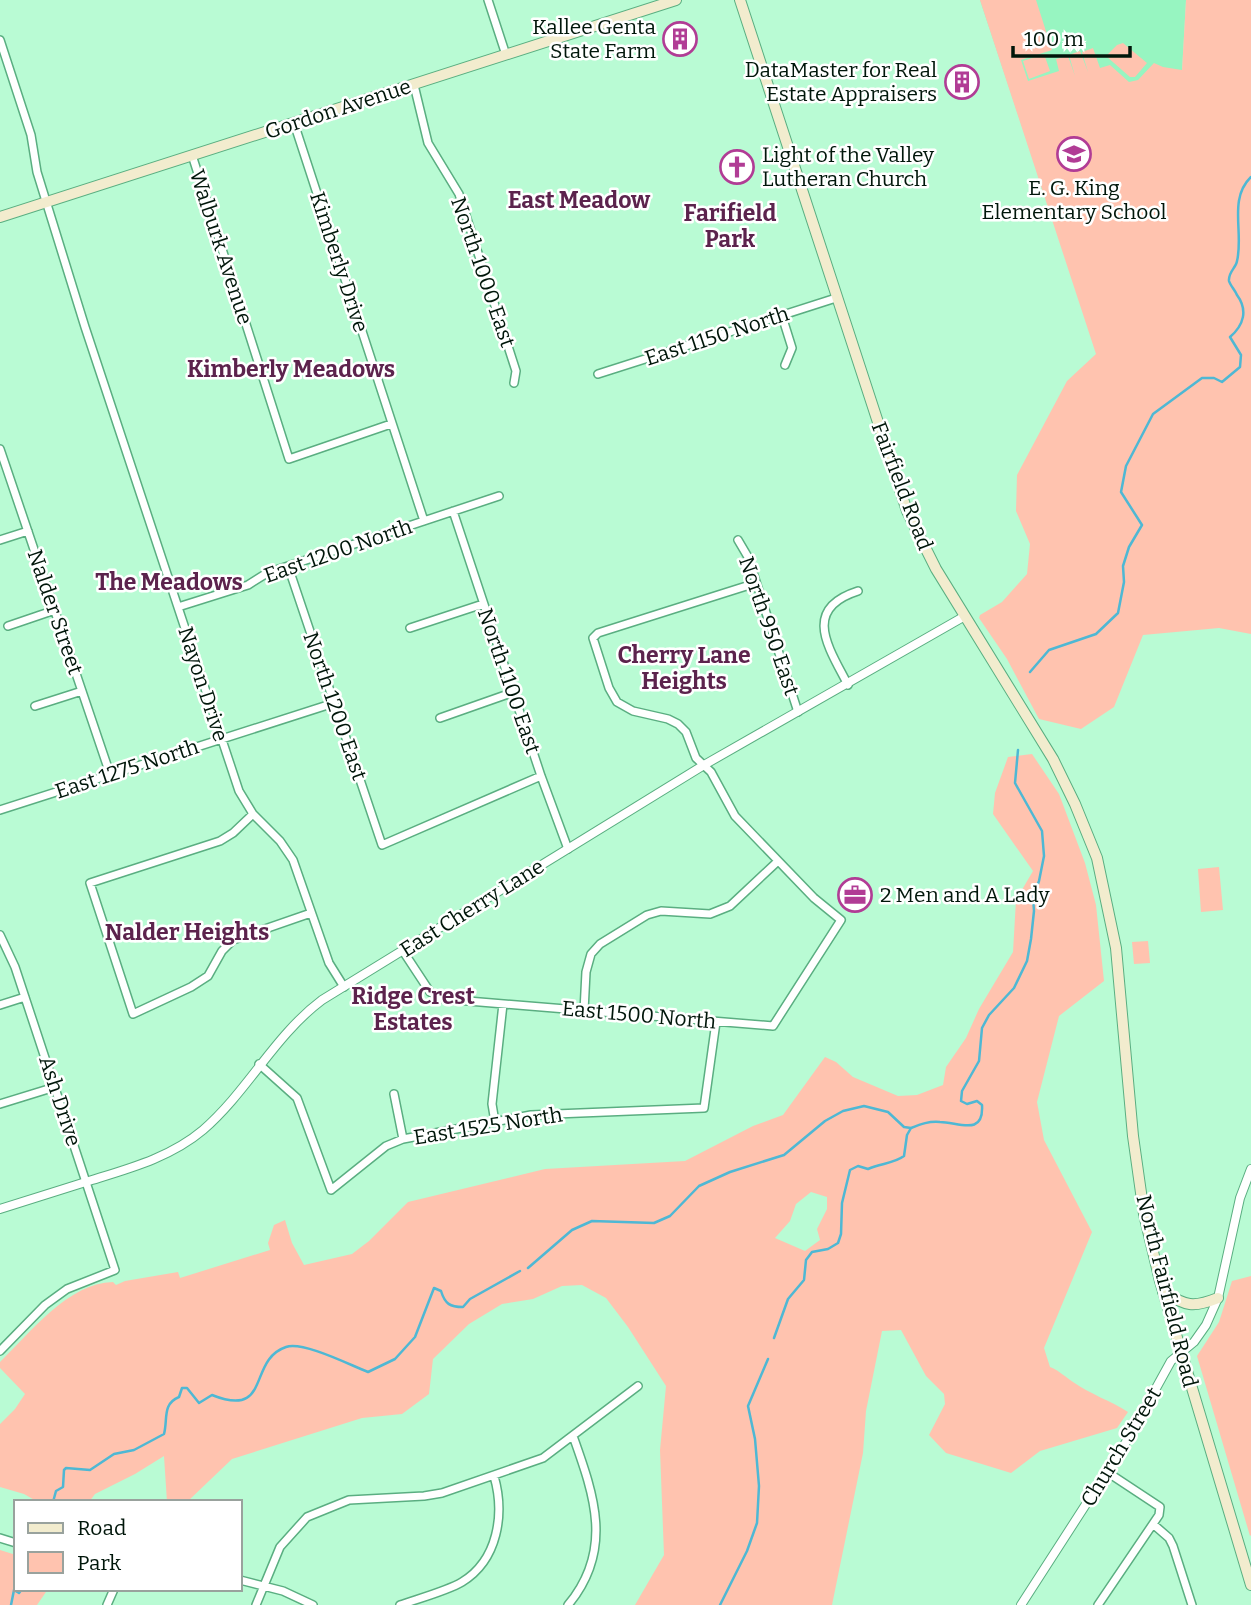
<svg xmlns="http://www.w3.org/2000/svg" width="1251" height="1605" font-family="Bitter,serif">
<rect width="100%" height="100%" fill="#b9fbd4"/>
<path fill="#97f5c1" d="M980,0H1186L1181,90L1052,217Z"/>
<path fill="#ffc3af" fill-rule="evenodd" d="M980,0H1036L1052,50L1021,60L1028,81L1059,71L1056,59L1068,56L1075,76L1069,55L1080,51L1088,72L1082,52L1093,48L1100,68L1110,65L1129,82L1138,80L1154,63L1163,67L1182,70L1186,0H1251V634L1219,628L1143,635L1114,707L1081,729L1039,719L1007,659L979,618L980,615L1002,602L1027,574L1030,544L1016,511L1017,475L1067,381L1096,354Z
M1123,43L1147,63L1135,77H1130L1106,56L1117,45Z
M1044,54L1050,71L1029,79L1023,61Z
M1032,754L1059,794L1085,863L1096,905L1104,981L1059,1016L1037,1102L1044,1140L1092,1232L1044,1348L1050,1367C1060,1371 1065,1377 1073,1382C1090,1394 1111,1401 1128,1412L1117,1428L1040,1451L1011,1473L946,1453L929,1435L945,1404L944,1394L926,1376L901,1330L882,1331L866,1411L863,1453L832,1605H635L664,1555L660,1450L666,1386L628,1327L606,1298L582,1285L562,1286L533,1299L502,1304L469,1324L433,1359L429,1394L402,1414L362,1418L232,1459L187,1502H167L164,1456L135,1474L95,1494L89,1502H38L24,1494L0,1487V1424L15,1409L25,1394L0,1368V1362C30,1333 68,1283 113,1282L116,1285L125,1281L178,1272L180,1278L270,1250L268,1243L274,1225L285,1220L292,1243L304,1265L352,1254L369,1241L408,1202L545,1169L685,1161L753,1126L783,1115L825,1057L836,1062L853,1077L898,1096L917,1095L943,1085L946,1067L966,1038L979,1009L1013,952L1016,900L1033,871L993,814L995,793L1008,757ZM811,1192L827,1197V1209L817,1229L820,1240L805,1251L775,1238L790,1221L796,1204Z
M1219,867L1223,910L1201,912L1198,869Z
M1148,941L1150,963L1134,964L1132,942Z
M1251,1276V1535L1250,1536L1197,1356L1219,1322L1232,1281Z
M0,1550L16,1555V1589H48L37,1605H0Z"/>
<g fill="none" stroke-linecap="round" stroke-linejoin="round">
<path stroke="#4eb8d4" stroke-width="2.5" d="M1030,672L1049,650L1096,634L1118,613L1124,582L1123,566L1129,547L1142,525L1121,492L1126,466L1153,414L1202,378H1214L1222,382L1240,367L1241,355L1230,337C1244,325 1248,310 1237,295C1235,290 1230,285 1229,281C1228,272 1236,268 1237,261C1244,233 1228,199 1251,177
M911,1128C921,1124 929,1121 940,1122C958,1122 984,1137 982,1105L977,1101L967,1104L961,1101L962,1091L979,1061L982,1028L989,1015L1014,988L1027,961L1031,939L1034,911L1033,897L1039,881L1044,856L1042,831L1015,783L1018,750
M528,1268L572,1230L592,1221L654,1223L670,1216L699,1186L730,1172L784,1155L825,1121L843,1111L864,1106L888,1112L904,1127L911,1128
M774,1338L788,1299L804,1280L806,1260L812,1252L828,1249L838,1243L841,1234L842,1203L850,1170L858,1166L868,1169C881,1163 893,1164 904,1156L907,1135L911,1128
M53,1502L56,1491L63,1487L64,1470L66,1468L90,1470L114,1454L134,1450L164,1434C168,1419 162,1404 179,1397L182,1388H187L199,1403L212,1395C272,1419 247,1360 286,1347C303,1341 350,1365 368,1372L395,1359L415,1337L434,1288L441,1291C445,1304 450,1307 463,1307L470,1299L520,1271
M11,1605L14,1590L19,1593L22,1589
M720,1605L747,1551L757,1523L759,1486L755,1439L748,1406L768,1359"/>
<g stroke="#5aae81" stroke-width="10">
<path id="minor" d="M488,0L506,55
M0,40L31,135L37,172L85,327L239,791L253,814L280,841L293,860L329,963L344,987
M414,85L428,143L459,194L516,371L514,383
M294,123L424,521
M192,155L289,459L391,424
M782,316L792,348L785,365
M598,374L836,298
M0,449L110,774
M453,511L541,776L568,849
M0,540L28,531
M738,540L748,557L798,712
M288,566L382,845L541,776
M178,607L248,585L267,573L499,496
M8,626L55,610
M410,628L483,604
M848,685C829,648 801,609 858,591
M35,706L82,691
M440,718L514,692
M0,810L334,703
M253,814L233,833L220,841L90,883L133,1014L191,987L208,976L222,951L233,940L311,913
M0,935L15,967L115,1270L67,1289L45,1305L0,1351
M403,951L430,992L444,999L773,1026L841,920L814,898L735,816L711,772L696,758L686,732L678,724L668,719L633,711L617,702L609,688L593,638L598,633L756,583
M0,1005L25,997
M584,1011L586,972L591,954L600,944L647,915L661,911L710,914L730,906L778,861
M259,1064L297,1098L331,1190L386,1146L403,1139L531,1115L704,1108L716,1022
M394,1094L403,1139
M0,1104L55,1087
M495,1122L492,1104L503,1004
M1153,1524L1169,1538L1173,1546L1192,1605
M0,1538L16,1543
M240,1580L283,1591L313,1605
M107,1605L114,1589
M256,1605L280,1547L307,1517L349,1500L424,1496L442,1493L543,1458L638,1386
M400,1605C417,1599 447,1591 462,1582C498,1560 505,1514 494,1476
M568,1605C614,1550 594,1495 573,1436
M1098,1605L1159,1515L1160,1507L1107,1472"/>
</g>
<g stroke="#5aae81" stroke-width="10">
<path id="tertiary" d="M0,1209C31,1199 61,1190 92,1180C131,1168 171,1157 203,1130C248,1091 274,1036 322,1000L704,765L965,616
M1021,1605L1128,1439L1171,1361L1194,1342L1206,1325L1218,1298L1240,1198L1251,1169"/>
</g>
<g stroke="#5aae81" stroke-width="12">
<path id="secondary" d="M740,0L907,511L936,569L1053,759L1075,804L1097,858L1116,948L1133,1136L1144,1214L1160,1281L1251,1585
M0,217L676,0
M1163,1292C1186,1306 1193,1308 1218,1298"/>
</g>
<use href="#minor" stroke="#fff" stroke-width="7"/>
<use href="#tertiary" stroke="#fff" stroke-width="8"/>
<use href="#secondary" stroke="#f2ecce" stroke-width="10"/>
</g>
<defs>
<g id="building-ring" transform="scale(1.75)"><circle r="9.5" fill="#fff" stroke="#b13c95" stroke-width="1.5"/><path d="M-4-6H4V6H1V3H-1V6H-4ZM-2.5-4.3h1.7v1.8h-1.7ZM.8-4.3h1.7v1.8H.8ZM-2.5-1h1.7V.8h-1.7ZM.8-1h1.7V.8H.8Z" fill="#b13c95"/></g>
<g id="school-ring" transform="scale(1.75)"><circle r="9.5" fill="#fff" stroke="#b13c95" stroke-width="1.5"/><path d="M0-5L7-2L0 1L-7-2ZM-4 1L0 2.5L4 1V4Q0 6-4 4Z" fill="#b13c95"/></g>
<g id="church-ring" transform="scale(1.75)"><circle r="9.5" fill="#fff" stroke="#b13c95" stroke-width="1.5"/><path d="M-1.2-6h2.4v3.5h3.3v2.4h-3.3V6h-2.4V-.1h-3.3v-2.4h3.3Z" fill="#b13c95"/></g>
<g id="office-ring" transform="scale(1.75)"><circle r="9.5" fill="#fff" stroke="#b13c95" stroke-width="1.5"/><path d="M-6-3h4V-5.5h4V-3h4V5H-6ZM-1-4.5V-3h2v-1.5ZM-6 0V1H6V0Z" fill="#b13c95"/></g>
</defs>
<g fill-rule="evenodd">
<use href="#building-ring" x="680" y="39"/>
<use href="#building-ring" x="962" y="82"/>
<use href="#school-ring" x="1074" y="154"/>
<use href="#church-ring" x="737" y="167"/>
<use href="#office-ring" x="855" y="895"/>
</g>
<g text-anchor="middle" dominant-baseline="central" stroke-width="5" stroke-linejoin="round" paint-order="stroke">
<g font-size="21" fill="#00160a" stroke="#fff" text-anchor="end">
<text x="656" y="27">Kallee Genta<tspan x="656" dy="24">State Farm</tspan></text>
<text x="937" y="70">DataMaster for Real<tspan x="937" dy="24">Estate Appraisers</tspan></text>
<text x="762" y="155" text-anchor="start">Light of the Valley<tspan x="762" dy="24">Lutheran Church</tspan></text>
<text x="1074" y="188" text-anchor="middle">E. G. King<tspan x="1074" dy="24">Elementary School</tspan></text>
<text x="880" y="895" text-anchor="start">2 Men and A Lady</text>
</g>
<g font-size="21" fill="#00160a" stroke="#fff">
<text transform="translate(338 109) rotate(-18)">Gordon Avenue</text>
<text transform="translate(221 247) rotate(72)">Walburk Avenue</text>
<text transform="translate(339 262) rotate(72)">Kimberly Drive</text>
<text transform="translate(483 272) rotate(71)">North 1000 East</text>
<text transform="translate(717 336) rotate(-18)">East 1150 North</text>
<text transform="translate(902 486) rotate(69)">Fairfield Road</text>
<text transform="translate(338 551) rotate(-19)">East 1200 North</text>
<text transform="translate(55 612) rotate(71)">Nalder Street</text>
<text transform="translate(769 626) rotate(71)">North 950 East</text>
<text transform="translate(509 681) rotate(71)">North 1100 East</text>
<text transform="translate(203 684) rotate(72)">Nayon Drive</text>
<text transform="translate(335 706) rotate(71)">North 1200 East</text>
<text transform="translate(127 769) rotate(-18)">East 1275 North</text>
<text transform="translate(472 908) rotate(-32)">East Cherry Lane</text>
<text transform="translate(639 1015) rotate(5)">East 1500 North</text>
<text transform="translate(60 1101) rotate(72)">Ash Drive</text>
<text transform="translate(488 1126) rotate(-9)">East 1525 North</text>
<text transform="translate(1167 1291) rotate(76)">North Fairfield Road</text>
<text transform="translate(1121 1447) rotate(-59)">Church Street</text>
</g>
<g font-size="23" font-weight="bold" fill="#5c234d" stroke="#fff">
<text x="579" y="200">East Meadow</text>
<text x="730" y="213">Farifield<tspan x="730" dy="26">Park</tspan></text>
<text x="291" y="369">Kimberly Meadows</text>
<text x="169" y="582">The Meadows</text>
<text x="684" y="655">Cherry Lane<tspan x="684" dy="26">Heights</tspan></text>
<text x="187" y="932">Nalder Heights</text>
<text x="413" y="996">Ridge Crest<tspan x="413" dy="26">Estates</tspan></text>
</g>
</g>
<rect x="14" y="1500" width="228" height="91" fill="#ffffff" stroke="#99a29d" stroke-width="2"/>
<rect x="28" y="1523" width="35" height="10" fill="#f2ecce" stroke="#99a29d" stroke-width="2"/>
<text x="77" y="1535" font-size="21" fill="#00160a">Road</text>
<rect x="28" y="1552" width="35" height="21" fill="#ffc3af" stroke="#99a29d" stroke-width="2"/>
<text x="77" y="1570" font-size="21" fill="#00160a">Park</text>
<path d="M1013 46v10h117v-10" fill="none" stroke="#00160a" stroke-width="3.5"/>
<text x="1024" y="46" font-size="21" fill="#00160a" stroke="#ffffff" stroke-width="5" paint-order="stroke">100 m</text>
</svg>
